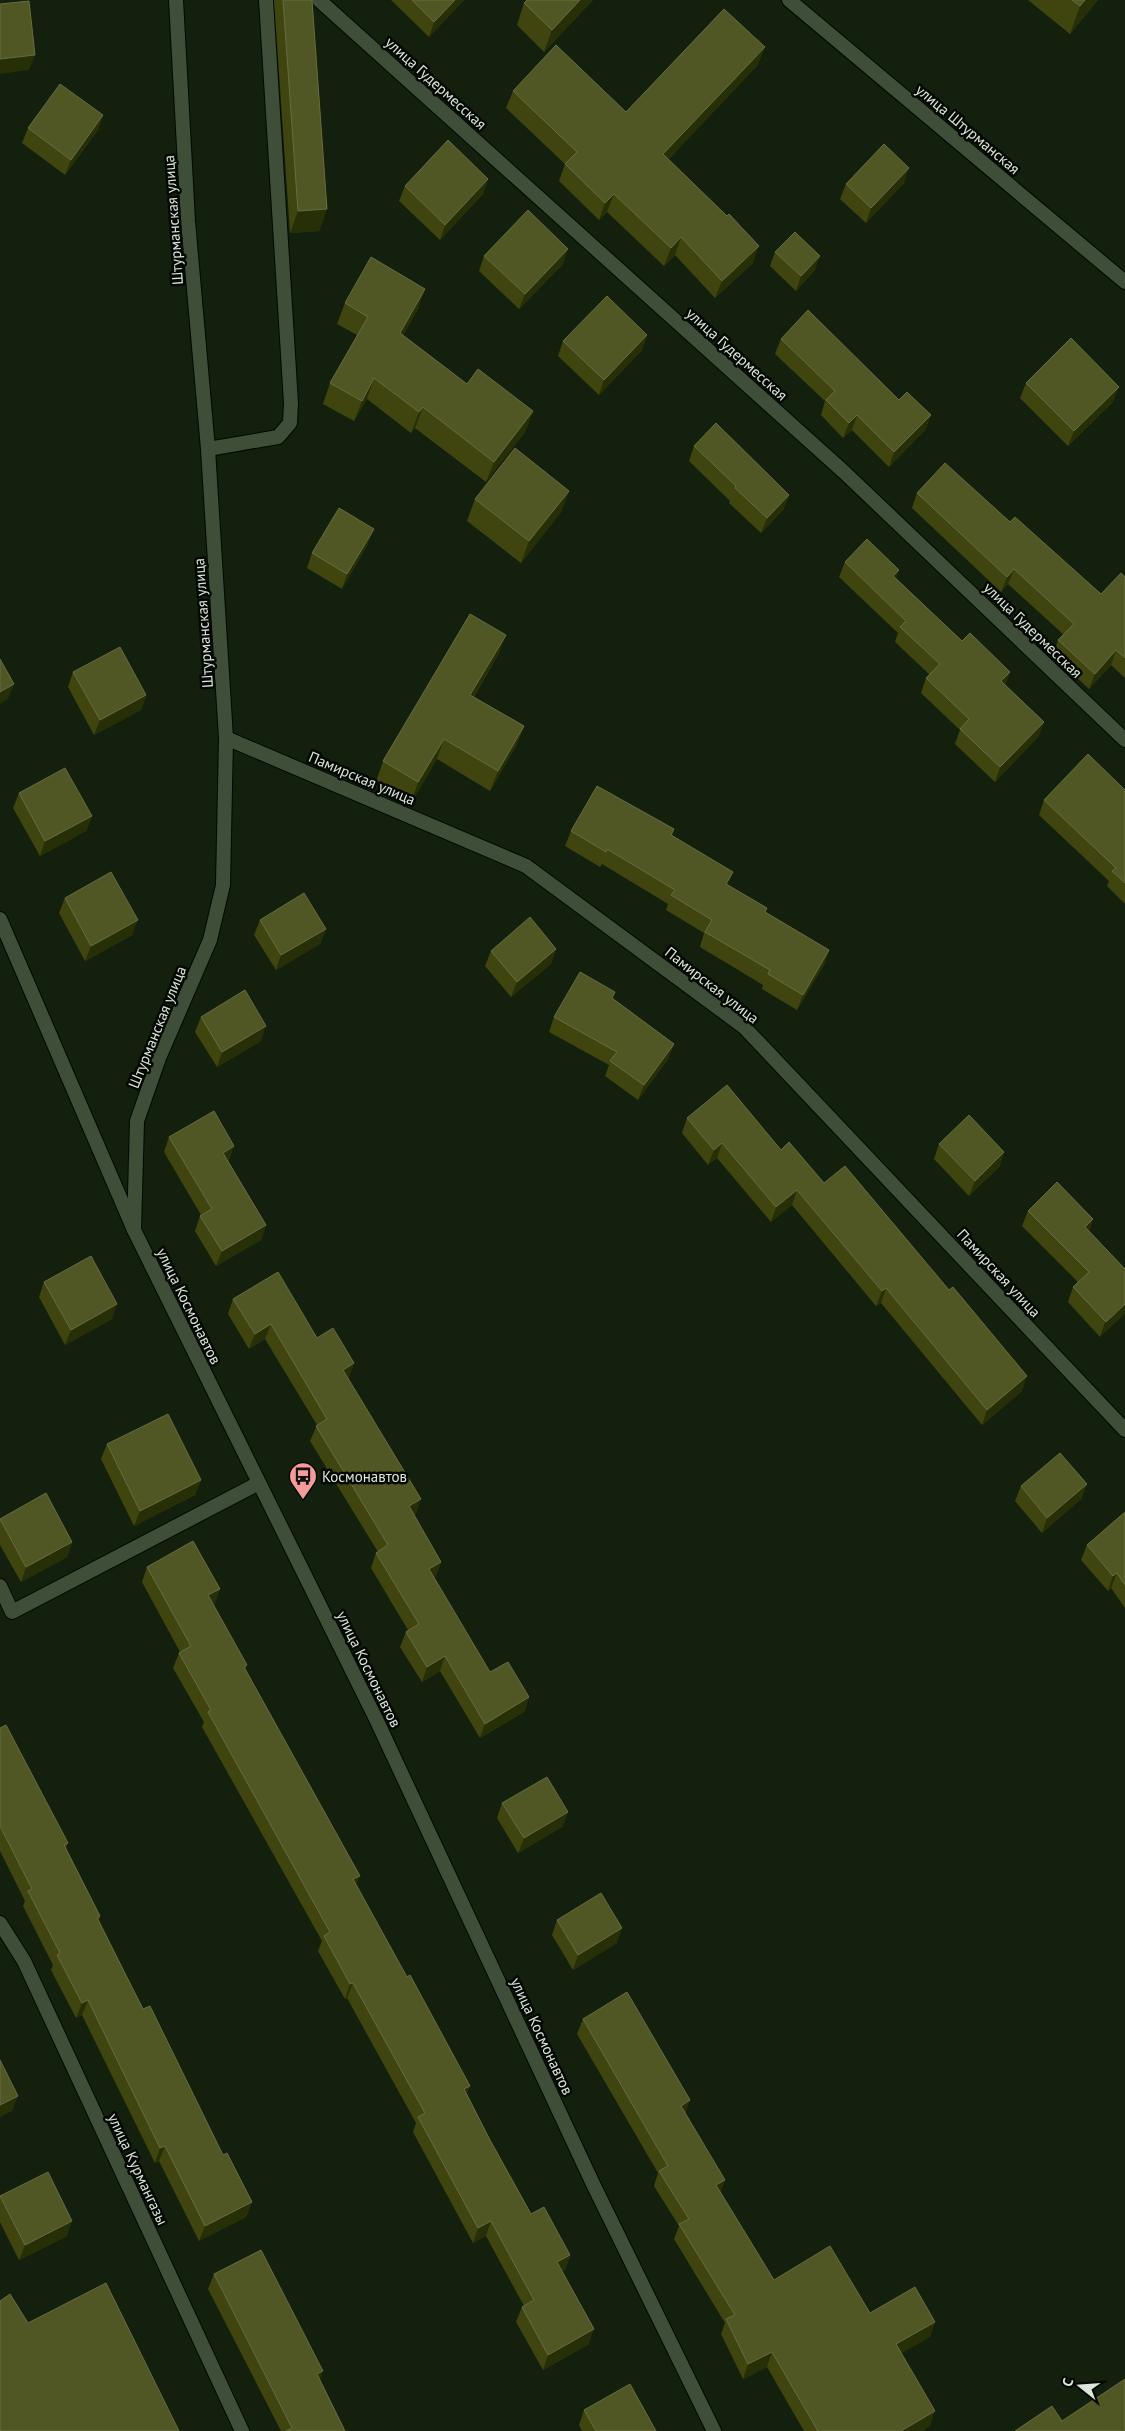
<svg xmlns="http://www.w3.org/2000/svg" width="1125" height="2431" font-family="'PT Sans',sans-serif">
<rect width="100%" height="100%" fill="#12200d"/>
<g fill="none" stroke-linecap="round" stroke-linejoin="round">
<g stroke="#010900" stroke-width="16">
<path id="service" d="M208,449L278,437L290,423L291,403L266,0"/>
</g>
<g stroke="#010900" stroke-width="16">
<path id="minor" d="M319,0L844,472L1125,740
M226,738L526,866L744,1027L1125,1430
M0,919L134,1230
M0,1586L12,1612L259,1483
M0,1923L24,1961L242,2431"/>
</g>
<g stroke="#010900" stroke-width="16">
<path id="tertiary" d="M176,0L188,221L208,449L226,738L223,885L210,940L159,1058L137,1121L134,1230L376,1719L593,2184L714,2431"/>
</g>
<g stroke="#010900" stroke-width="16">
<path id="secondary" d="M789,0L1125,282"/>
</g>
<use href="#service" stroke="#3e4e39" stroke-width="14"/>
<use href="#minor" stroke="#3e4e39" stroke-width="14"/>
<use href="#tertiary" stroke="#3e4e39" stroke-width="14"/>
<use href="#secondary" stroke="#3e4e39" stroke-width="14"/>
</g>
<path fill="#40450f" d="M274,0H312L327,209L319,231L290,233Z
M391,0H464L429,37Z
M527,0H593L544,52L517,25L524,3Z
M1028,0H1098L1070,34Z
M758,65L668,159L753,263L715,298L675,255L664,266L607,212L599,220L559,181L565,164L506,108L513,91L626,112Z
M103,115L98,130L65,175L22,143L28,128Z
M488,179L483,194L440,240L399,201L405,186Z
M904,183L866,223L840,199L846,184Z
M775,252L815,270L796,291L770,266Z
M484,256L563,264L519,309L479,271Z
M345,303L418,309L403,335L467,384L533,411L525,432L486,482L415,428L411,433L367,399L354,421L323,404L330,383L357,335L337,324Z
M647,335L642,350L599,395L558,356L563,341Z
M781,339L899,400L931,415L925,430L889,467L852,430L843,438L821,415L825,401L775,354Z
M1026,383L1113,402L1068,446L1020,398Z
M694,446L789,495L783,510L761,533L729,503L730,501L689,461Z
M569,491L561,512L521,563L467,521L475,499Z
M917,493L1010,522L1101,594L1125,577V678L1111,665L1089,689L1053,655L1058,640L1064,635L1008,584L1001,592L912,508Z
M368,544L342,589L307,568L312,553Z
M845,562L896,578L962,641L1010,672L1005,685L1044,722L1038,737L995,782L955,744L960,730L921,693L926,678L930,675L895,642L898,633L839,577Z
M506,635L498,655L474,697L524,726L516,746L490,791L437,759L411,803L376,782L383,761Z
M73,672L146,695L141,710L94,735L68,687Z
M1125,790V904L1107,886L1109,881L1039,815L1044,800Z
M19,793L92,816L86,831L40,856L13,808Z
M674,829L672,835L728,886L765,912L829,950L824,965L797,1010L762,989L763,985L700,947L704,933L666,910L668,904L602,864L600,867L565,846L571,831Z
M65,898L132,935L85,961L59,913Z
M260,920L326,929L320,944L276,970L254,935Z
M556,949L551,964L511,997L485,966L491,951Z
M613,999L674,1044L668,1059L638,1100L605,1076L609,1065L549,1032L554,1017Z
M201,1017L261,1041L217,1067L195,1032Z
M687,1118L781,1150L824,1183L1022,1391L982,1425L881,1303L876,1306L792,1205L771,1222L717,1158L708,1165L682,1133Z
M169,1137L229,1161L228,1162L266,1225L261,1240L216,1266L195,1231L200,1216L201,1215L164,1152Z
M939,1144L1004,1152L999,1167L969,1196L934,1159Z
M1028,1211L1093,1219L1089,1231L1125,1269L1100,1337L1068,1302L1073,1287L1078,1282L1022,1226Z
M44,1282L112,1319L65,1345L39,1297Z
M233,1299L317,1338L354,1363L348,1379L416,1514L414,1515L441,1562L436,1576L434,1578L490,1672L529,1697L524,1712L480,1738L440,1671L422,1682L400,1647L406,1632L408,1630L371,1568L376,1553L378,1552L310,1441L317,1425L265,1339L249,1349L228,1314Z
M107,1444L201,1480L195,1495L134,1526L101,1459Z
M1087,1484L1081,1499L1042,1533L1015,1501L1021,1486Z
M1125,1512V1608L1111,1588L1108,1591L1081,1560L1087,1545Z
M0,1519L72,1542L67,1557L21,1582L0,1545Z
M147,1567L215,1604L213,1605L247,1665L245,1669L356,1886L407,1977L470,2086L466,2095L490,2140L531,2214L570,2255L565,2270L562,2271L589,2344L543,2370L516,2322L522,2307L524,2306L486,2236L473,2243L413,2132L416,2123L347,1998L345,1999L318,1951L322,1941L202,1727L204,1722L173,1668L179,1653L180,1652L142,1582Z
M0,1728L68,1843L66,1848L100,1916L99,1920L143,2009L223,2155L252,2202L246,2217L199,2241L159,2161L155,2163L82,2015L76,2018L51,1970L53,1965L23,1906L25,1901L0,1851Z
M502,1803L568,1812L562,1827L518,1853L497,1818Z
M557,1920L617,1943L573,1970L552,1935Z
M583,2019L690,2100L685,2113L720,2193L774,2280L870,2313L930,2337L901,2353L930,2426L922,2431H804L767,2367L743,2379L721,2334L725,2323L674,2239L679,2226L654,2186L658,2173L577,2034Z
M0,2197L67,2236L19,2260L0,2222Z
M214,2274L320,2380L345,2431H281L208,2289Z
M584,2410L656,2431H582L579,2425Z"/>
<path fill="#262f05" d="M455,0H464L429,37L434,22Z
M580,0H593L544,52L552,30Z
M1085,0H1098L1070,34L1080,6Z
M765,47L758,65L657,172L663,154Z
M35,55L29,70L0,74V59Z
M103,115L98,130L65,175L71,160Z
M909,168L904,183L866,223L871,208Z
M488,179L483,194L440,240L445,225Z
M614,194L607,212L599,220L605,203Z
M327,209L319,231L290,233L298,211Z
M681,237L675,255L664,266L671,248Z
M759,246L753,263L715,298L722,281Z
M568,249L563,264L519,309L525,294Z
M820,256L815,270L796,291L801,276Z
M425,289L418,309L392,354L400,333Z
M647,335L642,350L599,395L604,380Z
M374,378L367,399L354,421L362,401Z
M1119,387L1113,402L1068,446L1074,431Z
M423,407L415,428L411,433L419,412Z
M533,411L525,432L486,482L494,462Z
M857,415L852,430L843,438L849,423Z
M931,415L925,430L889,467L894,452Z
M569,491L561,512L521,563L529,541Z
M789,495L783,510L761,533L767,518Z
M374,529L368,544L342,589L347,574Z
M1014,569L1008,584L1001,592L1007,577Z
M899,570L894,585L893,576Z
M506,635L498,655L463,715L470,695Z
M1116,650L1111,665L1089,689L1095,674Z
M1010,672L1005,687L1001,681Z
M14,684L8,699L0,704V692Z
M146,695L141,710L94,735L100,720Z
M1044,722L1038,737L995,782L1000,767Z
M524,726L516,746L490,791L498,771Z
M444,739L437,759L411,803L418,782Z
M92,816L86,831L40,856L45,841Z
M733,872L727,887L726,884Z
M138,920L132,935L85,961L91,946Z
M326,929L320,944L276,970L281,955Z
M556,949L551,964L511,997L517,982Z
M829,950L824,965L797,1010L803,995Z
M266,1026L261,1041L217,1067L222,1052Z
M674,1044L668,1059L638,1100L644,1085Z
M722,1143L717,1158L708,1165L714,1150Z
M234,1146L229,1161L218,1168L223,1153Z
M1004,1152L999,1167L969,1196L975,1181Z
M797,1190L792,1205L771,1222L776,1207Z
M1093,1219L1088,1234L1085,1227Z
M266,1225L261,1240L216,1266L222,1251Z
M886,1288L881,1303L876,1306L882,1291Z
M117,1304L112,1319L65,1345L71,1330Z
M1125,1304V1314L1100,1337L1106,1322Z
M271,1324L265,1339L249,1349L255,1334Z
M354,1363L349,1378L337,1385L343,1370Z
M1027,1376L1022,1391L982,1425L987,1410Z
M201,1480L195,1495L134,1526L140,1511Z
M1087,1484L1081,1499L1042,1533L1047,1518Z
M421,1499L416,1514L404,1521L409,1506Z
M72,1542L67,1557L21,1582L26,1567Z
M441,1562L436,1576L423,1584L429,1569Z
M1117,1573L1111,1588L1108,1591L1113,1576Z
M220,1589L215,1604L203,1610L208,1595Z
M445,1656L440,1671L422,1682L427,1667Z
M529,1697L524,1712L480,1738L485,1724Z
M568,1812L562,1827L518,1853L524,1838Z
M360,1876L354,1890L353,1879Z
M622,1928L617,1943L573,1970L578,1955Z
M353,1983L347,1998L345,1999L350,1984Z
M88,2000L82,2015L76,2018L82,2003Z
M470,2086L464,2101V2089Z
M18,2096L12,2111L0,2117V2105Z
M690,2100L685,2115L681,2106Z
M165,2146L159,2161L155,2163L160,2148Z
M725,2180L720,2195L716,2185Z
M252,2202L246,2217L199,2241L205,2226Z
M72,2221L67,2236L19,2260L25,2245Z
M491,2221L486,2236L473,2243L478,2228Z
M570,2255L565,2270L552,2277L557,2262Z
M935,2322L930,2337L891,2359L896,2344Z
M594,2329L589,2344L543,2370L548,2355Z
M772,2352L767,2367L743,2379L748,2364Z
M323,2371L318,2386L317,2374Z
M935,2411L930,2426L922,2431H901Z"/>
<path fill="#515625" stroke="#676d41" d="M283,0H312L327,209L298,211Z
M412,0H455L434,22Z
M527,0H580L552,30L524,3Z
M1072,0H1085L1080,6Z
M29,1L35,55L0,59V4Z
M724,9L765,47L663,154L727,216L729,214L759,246L722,281L681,237L671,248L614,194L605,203L565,164L577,152L513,91L556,45L626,112Z
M60,84L103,115L71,160L28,128Z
M448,140L488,179L445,225L405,186Z
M884,144L909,168L871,208L846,184Z
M528,210L568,249L525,294L484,256Z
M795,232L820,256L801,276L775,252Z
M371,257L425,289L400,333L467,384L478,369L533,411L494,462L423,407L419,412L374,378L362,401L330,383L368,317L345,303Z
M607,296L647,335L604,380L563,341Z
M808,310L899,400L907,392L931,415L894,452L857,415L849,423L826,400L835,391L781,339Z
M1071,338L1119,387L1074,431L1026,383Z
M716,423L789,495L767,518L735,488L736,486L694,446Z
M515,448L569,491L529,541L475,499Z
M945,463L1010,522L1015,517L1101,594L1121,573L1125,577V658L1116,650L1095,674L1058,640L1074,624L1014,569L1007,577L917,493Z
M339,508L374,529L347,574L312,553Z
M867,539L899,570L893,576L962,641L970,633L1010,672L1001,681L1044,722L1000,767L960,729L969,719L926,678L940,664L900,627L906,621L845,562Z
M470,614L506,635L470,695L524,726L498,771L444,739L418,782L383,761Z
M120,647L146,695L100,720L73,672Z
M0,659L14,684L0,692Z
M1088,754L1125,790V883L1112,871L1116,868L1044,800Z
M65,768L92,816L45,841L19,793Z
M597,786L674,829L671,835L733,872L726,884L767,908L765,912L829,950L803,995L768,974L770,970L705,932L712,920L671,895L675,890L607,849L606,852L571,831Z
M111,872L138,920L91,946L65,898Z
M304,893L326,929L281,955L260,920Z
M530,917L556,949L517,982L491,951Z
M580,972L615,992L612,998L674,1044L644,1085L610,1061L617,1052L554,1017Z
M245,990L266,1026L222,1052L201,1017Z
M727,1085L781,1150L789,1142L824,1183L845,1166L949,1290L953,1287L1027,1376L987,1410L886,1288L882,1291L797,1190L776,1207L722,1143L714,1150L687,1118Z
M214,1111L234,1146L223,1153L266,1225L222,1251L200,1216L212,1209L169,1137Z
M969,1115L1004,1152L975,1181L939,1144Z
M1057,1182L1093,1219L1085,1227L1125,1269V1304L1106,1322L1073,1287L1089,1272L1028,1211Z
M91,1256L117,1304L71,1330L44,1282Z
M278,1272L317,1338L333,1328L354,1363L343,1370L421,1499L409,1506L441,1562L429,1569L490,1672L508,1662L529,1697L485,1724L445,1656L427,1667L406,1632L419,1624L376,1553L388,1545L316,1426L327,1419L271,1324L255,1334L233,1299Z
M168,1414L201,1480L140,1511L107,1444Z
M1060,1453L1087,1484L1047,1518L1021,1486Z
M46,1493L72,1542L26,1567L0,1519Z
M1125,1512V1585L1117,1573L1113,1576L1087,1545Z
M193,1541L220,1589L208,1595L247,1665L244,1667L360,1876L353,1879L407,1977L410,1975L470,2086L464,2089L490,2140L531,2214L544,2207L570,2255L557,2262L594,2329L548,2355L522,2307L534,2300L491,2221L478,2228L418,2117L425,2113L353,1983L350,1984L324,1936L330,1932L208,1712L211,1710L179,1653L191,1646L147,1567Z
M6,1725L68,1843L64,1845L100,1916L97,1918L143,2009L150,2006L223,2155L227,2153L252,2202L205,2226L165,2146L160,2148L88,2000L82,2003L57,1955L60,1953L28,1891L32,1889L0,1826V1728Z
M547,1777L568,1812L524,1838L502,1803Z
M601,1893L622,1928L578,1955L557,1920Z
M627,1992L690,2100L681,2106L725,2180L716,2185L774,2280L830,2246L870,2313L915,2287L935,2322L896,2344L935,2411L901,2431H818L772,2352L748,2364L726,2319L735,2315L679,2224L689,2219L659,2171L668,2166L583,2019Z
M0,2060L18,2096L0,2105Z
M48,2172L72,2221L25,2245L0,2196Z
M261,2250L323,2371L317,2374L345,2431H286L292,2428L214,2274Z
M106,2283L179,2431H1L0,2430V2301L10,2294L28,2323Z
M1125,2379V2431H1015L1052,2406L1062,2421Z
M630,2384L656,2431H596L584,2410Z"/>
<defs>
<g id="bus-pin" transform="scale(1.4375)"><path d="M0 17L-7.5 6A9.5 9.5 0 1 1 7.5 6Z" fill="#f59b99" stroke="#040803"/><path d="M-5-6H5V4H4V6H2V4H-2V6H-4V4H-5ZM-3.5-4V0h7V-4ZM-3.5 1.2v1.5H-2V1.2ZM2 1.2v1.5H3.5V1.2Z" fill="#111"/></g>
</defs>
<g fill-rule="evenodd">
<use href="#bus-pin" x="303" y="1476"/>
</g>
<g text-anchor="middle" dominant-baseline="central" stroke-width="5" stroke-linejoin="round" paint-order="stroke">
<g font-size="15" fill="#dde6da" stroke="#040803">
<text transform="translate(436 83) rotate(42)">улица Гудермесская</text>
<text transform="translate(968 129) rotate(40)">улица Штурманская</text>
<text transform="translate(173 220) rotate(-94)">Штурманская улица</text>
<text transform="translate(737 354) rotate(42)">улица Гудермесская</text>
<text transform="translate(203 623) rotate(-94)">Штурманская улица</text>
<text transform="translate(1033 630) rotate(44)">улица Гудермесская</text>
<text transform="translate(362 778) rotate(23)">Памирская улица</text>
<text transform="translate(712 985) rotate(38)">Памирская улица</text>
<text transform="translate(157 1027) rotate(-68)">Штурманская улица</text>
<text transform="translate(999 1273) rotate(47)">Памирская улица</text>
<text transform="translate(189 1306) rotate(64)">улица Космонавтов</text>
<text transform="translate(369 1669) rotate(64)">улица Космонавтов</text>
<text transform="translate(542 2036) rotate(65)">улица Космонавтов</text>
<text transform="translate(138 2169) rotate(65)">улица Курмангазы</text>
</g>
<g font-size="15" fill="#dde6da" stroke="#040803" text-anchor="start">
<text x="322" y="1476">Космонавтов</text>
</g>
</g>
<g transform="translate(1080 2386) rotate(287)" stroke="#040803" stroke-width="4" paint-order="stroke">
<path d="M0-4L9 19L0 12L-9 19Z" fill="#dde6da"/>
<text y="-8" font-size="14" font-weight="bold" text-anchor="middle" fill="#dde6da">С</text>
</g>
</svg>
